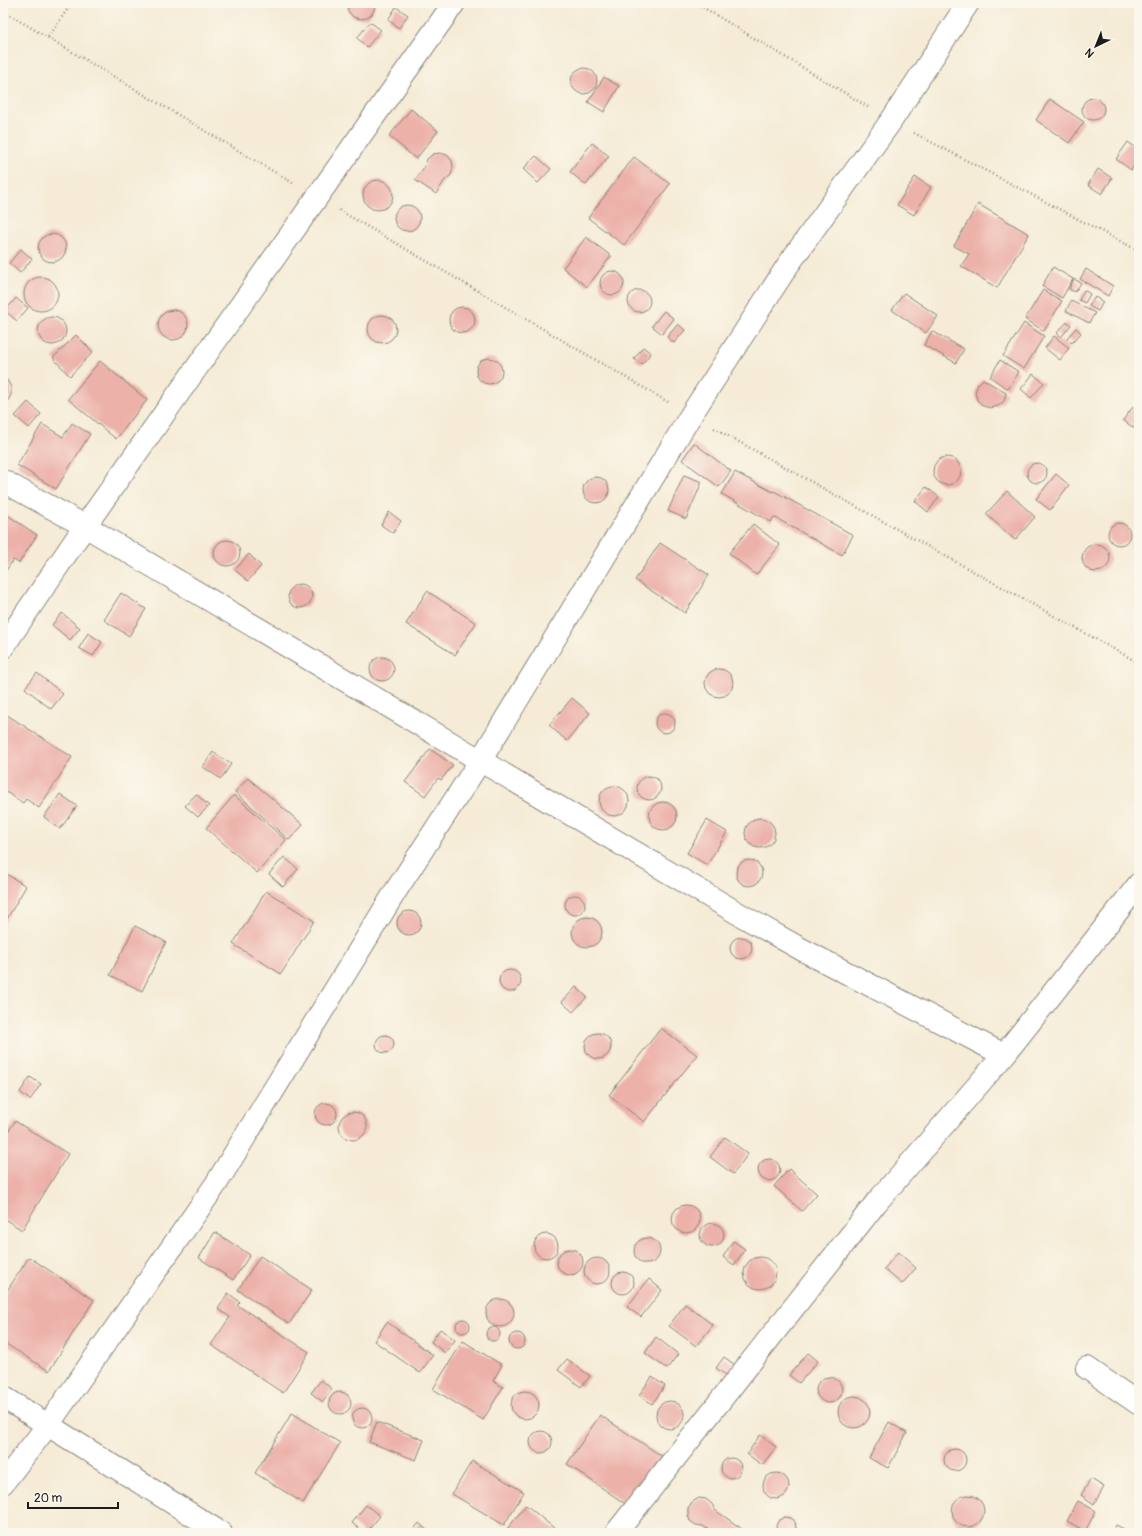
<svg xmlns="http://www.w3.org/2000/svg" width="1142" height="1536" font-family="Pangolin,sans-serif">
<rect width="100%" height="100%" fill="#fbf7ec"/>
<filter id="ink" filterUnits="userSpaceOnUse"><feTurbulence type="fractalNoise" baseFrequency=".025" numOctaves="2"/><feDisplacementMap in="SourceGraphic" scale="8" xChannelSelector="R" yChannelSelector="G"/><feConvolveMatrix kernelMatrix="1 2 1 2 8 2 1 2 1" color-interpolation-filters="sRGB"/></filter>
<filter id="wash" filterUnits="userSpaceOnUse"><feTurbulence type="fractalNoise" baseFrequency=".012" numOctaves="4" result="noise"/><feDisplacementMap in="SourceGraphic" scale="16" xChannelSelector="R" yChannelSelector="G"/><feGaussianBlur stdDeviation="0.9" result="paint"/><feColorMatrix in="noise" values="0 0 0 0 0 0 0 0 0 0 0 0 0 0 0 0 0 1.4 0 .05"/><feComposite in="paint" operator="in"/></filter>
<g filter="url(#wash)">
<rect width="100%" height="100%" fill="#f5ebd6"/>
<g id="blocks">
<path fill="#ecb1a9" d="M347,3H374L375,7L372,14L367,18L360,19L353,17L348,11Z
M396,7L408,15L399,28L388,20Z
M370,22L381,30L367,47L357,38Z
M571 81a13 13 0 1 1 26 0a13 13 0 1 1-26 0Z
M604,77L619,86L604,112L588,102Z
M1082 109a11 11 0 1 1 22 0a11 11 0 1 1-22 0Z
M1050,99L1084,122L1069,143L1036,120Z
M411,109L438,131L416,159L389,136Z
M1128,142L1139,150V159L1131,170L1116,159Z
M592,143L609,156L586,185L570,172Z
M440,153L447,155L452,161L453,168L451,175L445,180L436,194L415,180L425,166L427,159L433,154Z
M536,156L551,169L538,183L523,169Z
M634,157L670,184L624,245L588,218Z
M1098,169L1112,178L1102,194L1088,185Z
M915,177L931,187L914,215L897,205Z
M363 195a15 15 0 1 1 30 0a15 15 0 1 1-30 0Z
M978,204L1029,234L997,288L961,266L969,254L954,246Z
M394 218a13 13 0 1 1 26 0a13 13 0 1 1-26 0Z
M38 248a14 14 0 1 1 28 0a14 14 0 1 1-28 0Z
M586,237L611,256L587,287L563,268Z
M21,249L32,259L20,273L9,263Z
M1053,267L1073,279L1062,298L1042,286Z
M1086,269L1113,286L1108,296L1080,279Z
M600 283a12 12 0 1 1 24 0a12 12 0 1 1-24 0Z
M24 294a17 17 0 1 1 34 0a17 17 0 1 1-34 0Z
M1074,279L1081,283L1075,292L1069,289Z
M628 301a11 11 0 1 1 22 0a11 11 0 1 1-22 0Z
M1043,290L1062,301L1044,331L1025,319Z
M1084,290L1090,294L1085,303L1079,300Z
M904,293L938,316L926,333L892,310Z
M1095,297L1103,302L1098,311L1089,306Z
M16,298L28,308L17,321L5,311Z
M1071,301L1095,313L1089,323L1066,311Z
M449 320a13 13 0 1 1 26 0a13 13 0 1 1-26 0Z
M158 325a15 15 0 1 1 30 0a15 15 0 1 1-30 0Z
M664,311L674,319L662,334L652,326Z
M368 329a14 14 0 1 1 28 0a14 14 0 1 1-28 0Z
M38 331a14 14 0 1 1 28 0a14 14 0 1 1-28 0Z
M1067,322L1071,325L1061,337L1057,333Z
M1024,323L1044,336L1024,369L1003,356Z
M678,324L685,330L674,343L667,337Z
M1076,328L1081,333L1072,343L1067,338Z
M932,331L964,349L956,363L924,345Z
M76,335L93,352L70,376L53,358Z
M1054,336L1069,348L1060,360L1045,348Z
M643,347L651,353L642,364L634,359Z
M476 371a13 13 0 1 1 26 0a13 13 0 1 1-26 0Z
M1000,360L1019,372L1008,389L990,377Z
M100,361L147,400L116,439L68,399Z
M1033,374L1044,383L1031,398L1021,389Z
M3,378L7,380L11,387V395L7,402L3,404Z
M983,379L1006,393L1004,401L998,406L990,408L983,406L977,400L975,392L978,384Z
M28,402L41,414L29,428L15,416Z
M1133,407L1139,412V432L1123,420Z
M72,423L90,434L56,489L17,465L42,424L63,437Z
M694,443L731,471L719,487L682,460Z
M933 471a14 14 0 1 1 28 0a14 14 0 1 1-28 0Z
M1027 473a10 10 0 1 1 20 0a10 10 0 1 1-20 0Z
M735,472L773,492L774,491L853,535L842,555L774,517L771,522L722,494Z
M1056,474L1069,485L1050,510L1036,499Z
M684,475L702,482L686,519L668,511Z
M583 490a13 13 0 1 1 26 0a13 13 0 1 1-26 0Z
M926,487L939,497L928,512L915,501Z
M1007,491L1035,517L1015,540L986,514Z
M3,512L37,535L19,563L13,560L3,575Z
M389,512L401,521L393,533L381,525Z
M1108 534a11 11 0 1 1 22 0a11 11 0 1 1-22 0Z
M753,524L780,545L756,575L729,553Z
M214 553a13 13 0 1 1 26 0a13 13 0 1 1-26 0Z
M660,543L709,575L685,613L635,580Z
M1082 558a14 14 0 1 1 28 0a14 14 0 1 1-28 0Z
M249,554L261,566L248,581L235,570Z
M288 596a12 12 0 1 1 24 0a12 12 0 1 1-24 0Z
M427,591L476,623L455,655L406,624Z
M121,593L146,609L129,636L104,620Z
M62,613L80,628L70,640L52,625Z
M88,633L102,642L93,656L79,648Z
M370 669a12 12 0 1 1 24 0a12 12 0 1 1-24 0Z
M705 683a14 14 0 1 1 28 0a14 14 0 1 1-28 0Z
M37,673L63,694L51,709L25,688Z
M572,698L590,713L567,741L549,725Z
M655 723a10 10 0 1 1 20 0a10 10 0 1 1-20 0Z
M4,713L72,757L39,808L26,799L23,803L3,790Z
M430,749L453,765L441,780L438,778L425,796L405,782Z
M213,752L231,764L221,779L203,767Z
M637 788a12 12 0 1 1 24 0a12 12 0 1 1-24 0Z
M248,778L303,825L289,840L235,792Z
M599 801a15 15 0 1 1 30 0a15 15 0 1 1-30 0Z
M60,794L77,806L60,829L44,817Z
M196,794L209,806L198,817L185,806Z
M234,795L286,840L257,873L206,828Z
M649 816a14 14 0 1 1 28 0a14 14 0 1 1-28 0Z
M745 833a15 15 0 1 1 30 0a15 15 0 1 1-30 0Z
M707,820L727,832L707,865L687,853Z
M284,857L298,869L283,887L269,874Z
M736 873a13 13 0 1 1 26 0a13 13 0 1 1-26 0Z
M3,872L26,886L3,926Z
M266,891L314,921L281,974L233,944Z
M565 905a10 10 0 1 1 20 0a10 10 0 1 1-20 0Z
M397 923a12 12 0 1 1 24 0a12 12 0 1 1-24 0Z
M572 932a15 15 0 1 1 30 0a15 15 0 1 1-30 0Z
M135,926L166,942L142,991L110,975Z
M730 948a11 11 0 1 1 22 0a11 11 0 1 1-22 0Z
M499 981a11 11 0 1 1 22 0a11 11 0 1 1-22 0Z
M576,987L587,997L573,1012L562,1002Z
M661,1028L697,1055L644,1122L609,1095Z
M585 1046a13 13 0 1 1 26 0a13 13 0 1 1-26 0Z
M376 1044a9 9 0 1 1 18 0a9 9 0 1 1-18 0Z
M30,1077L41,1084L30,1100L20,1092Z
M315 1114a11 11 0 1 1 22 0a11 11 0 1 1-22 0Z
M339 1126a14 14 0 1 1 28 0a14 14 0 1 1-28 0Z
M15,1121L68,1154L22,1230L3,1218V1140Z
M725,1137L748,1154L733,1174L710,1157Z
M758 1170a11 11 0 1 1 22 0a11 11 0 1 1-22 0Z
M789,1169L817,1194L802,1211L774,1186Z
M672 1219a14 14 0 1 1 28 0a14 14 0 1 1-28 0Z
M700 1235a12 12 0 1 1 24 0a12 12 0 1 1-24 0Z
M215,1232L250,1255L233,1280L199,1258Z
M534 1246a12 12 0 1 1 24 0a12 12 0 1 1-24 0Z
M634 1251a13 13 0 1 1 26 0a13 13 0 1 1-26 0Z
M733,1241L745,1249L734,1265L723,1257Z
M557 1262a13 13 0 1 1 26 0a13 13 0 1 1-26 0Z
M898,1252L916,1268L902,1284L884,1269Z
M260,1256L312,1290L289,1324L238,1290Z
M29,1257L94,1300L49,1371L3,1342V1297Z
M744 1273a16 16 0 1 1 32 0a16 16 0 1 1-32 0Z
M584 1271a13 13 0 1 1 26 0a13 13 0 1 1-26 0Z
M612 1283a11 11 0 1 1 22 0a11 11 0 1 1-22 0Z
M649,1279L662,1290L641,1317L627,1307Z
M228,1293L240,1302L237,1305L309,1352L283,1393L211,1345L230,1317L218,1309Z
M486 1313a14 14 0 1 1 28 0a14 14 0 1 1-28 0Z
M685,1304L713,1325L696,1346L669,1326Z
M456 1326a7 7 0 1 1 14 0a7 7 0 1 1-14 0Z
M387,1322L433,1355L420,1373L374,1341Z
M486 1334a7 7 0 1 1 14 0a7 7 0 1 1-14 0Z
M440,1329L455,1340L445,1353L431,1342Z
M509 1341a8 8 0 1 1 16 0a8 8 0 1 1-16 0Z
M656,1337L678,1354L667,1369L645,1353Z
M463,1341L502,1365L493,1381L503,1387L483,1420L433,1389Z
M808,1353L818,1361L799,1383L789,1375Z
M724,1357L738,1367L730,1378L716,1368Z
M567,1359L590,1376L581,1387L558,1370Z
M816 1390a13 13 0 1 1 26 0a13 13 0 1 1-26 0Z
M652,1377L665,1386L652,1404L639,1395Z
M321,1380L332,1389L323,1402L311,1393Z
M511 1405a14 14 0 1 1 28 0a14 14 0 1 1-28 0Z
M329 1403a11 11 0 1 1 22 0a11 11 0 1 1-22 0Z
M838 1412a16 16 0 1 1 32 0a16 16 0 1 1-32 0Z
M656 1415a14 14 0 1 1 28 0a14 14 0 1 1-28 0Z
M352 1418a10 10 0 1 1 20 0a10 10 0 1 1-20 0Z
M292,1413L340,1443L303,1503L255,1473Z
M600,1415L663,1457L630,1507L567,1464Z
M377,1422L424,1440L416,1460L369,1442Z
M889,1422L907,1433L888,1468L869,1458Z
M530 1442a11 11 0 1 1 22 0a11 11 0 1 1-22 0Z
M760,1435L776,1447L762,1465L747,1454Z
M944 1460a11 11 0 1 1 22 0a11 11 0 1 1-22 0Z
M721 1468a10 10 0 1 1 20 0a10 10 0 1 1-20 0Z
M472,1461L524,1492L504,1525L452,1494Z
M763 1486a13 13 0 1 1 26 0a13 13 0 1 1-26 0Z
M1091,1479L1104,1487L1094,1504L1081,1495Z
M952 1511a16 16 0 1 1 32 0a16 16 0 1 1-32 0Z
M699,1498L706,1499L712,1504L715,1510L745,1531L743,1533H713L703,1526L696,1525L690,1521L688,1515V1508L692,1502Z
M1078,1501L1096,1511L1085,1531L1067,1521Z
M366,1505L380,1516L366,1533H364L352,1523Z
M526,1505L560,1533H504Z
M784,1517L790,1518L795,1522L796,1528L794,1533L777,1532L776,1526L778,1521Z
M419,1523L430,1533H411Z
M1116,1525L1132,1533H1112Z"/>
</g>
</g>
<g filter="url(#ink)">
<use href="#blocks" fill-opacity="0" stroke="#888479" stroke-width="1"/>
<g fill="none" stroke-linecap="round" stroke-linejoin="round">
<g stroke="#888479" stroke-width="24">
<path id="minor" d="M3,481L85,526L739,914L801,949L1004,1055
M3,647L85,526L454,3
M1087,1368L1139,1404
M3,1483L48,1425L216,1184L395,892L480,761L691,415L788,265L891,121L968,3
M616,1533L876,1203L1004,1055L1139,884"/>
</g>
<g stroke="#888479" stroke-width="24">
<path id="secondary" d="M3,1397L221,1533"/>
</g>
<path stroke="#888479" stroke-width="2.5" stroke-dasharray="1 3" stroke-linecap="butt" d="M696,3L868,107
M3,11L293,183
M48,37L72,3
M914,133L1139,251
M339,210L668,402
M714,428L1139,663"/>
<use href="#minor" stroke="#fff" stroke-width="22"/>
<use href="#secondary" stroke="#fff" stroke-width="22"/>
</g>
</g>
<rect width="1142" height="1536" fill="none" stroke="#fbf7ec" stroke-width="16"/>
<g transform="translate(1096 46) rotate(223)" stroke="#fbf7ec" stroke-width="3" paint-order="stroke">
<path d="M0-3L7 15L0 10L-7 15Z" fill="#1c1c1c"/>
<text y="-6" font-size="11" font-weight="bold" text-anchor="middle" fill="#1c1c1c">N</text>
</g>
<path d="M28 1502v6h90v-6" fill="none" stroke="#1c1c1c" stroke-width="2"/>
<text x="34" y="1502" font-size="12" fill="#1c1c1c" stroke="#fbf7ec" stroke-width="3" paint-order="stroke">20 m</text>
</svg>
